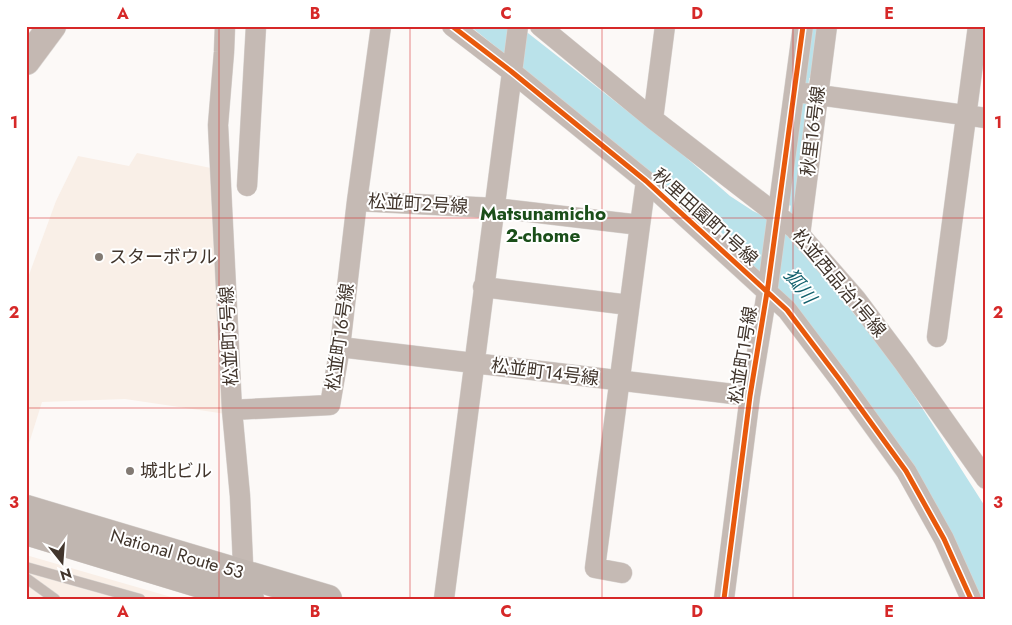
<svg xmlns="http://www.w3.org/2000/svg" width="1012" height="625" font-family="Jost,'Noto Sans JP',sans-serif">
<rect width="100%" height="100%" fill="#fcf9f7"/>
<path fill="#f9efe7" d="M137,153L211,168L226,414L125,399L42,402L26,453V283L56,201L78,156L129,166Z
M26,555L178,599H26Z"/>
<path fill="#bae2ea" d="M470,26H519L681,153L730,196L753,211L768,218L783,230L821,272L896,367L986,508V599H980L978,591L761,276L721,232L662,181Z
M809,26H819L810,78L802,77Z
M799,108L806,109L807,114L795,206L785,205Z"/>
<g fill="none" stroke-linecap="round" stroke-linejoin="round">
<path stroke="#bae2ea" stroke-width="5.5" d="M802,116L807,73
M792,221L794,200"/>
<g stroke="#dad6d3" stroke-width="11">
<path id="lane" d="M26,567L140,599
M26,578L55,599"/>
</g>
<g stroke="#dad6d3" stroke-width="21">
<path id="street" d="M225,26L224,52L218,125L232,410L240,496L244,587
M381,26L357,201L495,208L640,225L646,181
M452,26L512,72L646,181L787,310L840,380L906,471L944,539L971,599
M540,26L653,119L794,228L856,299L904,363L986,479
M804,93L986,118
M653,119L665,26
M247,186L256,26
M800,235L827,26
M483,287L629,305
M937,337L978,26
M340,347L750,396
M232,410L330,405L340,347L357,201
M622,573L595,568L640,225
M444,599L518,26
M724,599L750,396L768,286L803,26"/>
</g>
<g stroke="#dad6d3" stroke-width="29">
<path id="secondary" d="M26,61L52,26"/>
</g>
<g stroke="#dad6d3" stroke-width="29">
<path id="highway" d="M26,509L328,599
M26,531L250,599"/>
</g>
<use href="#lane" stroke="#c5bab4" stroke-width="10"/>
<use href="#street" stroke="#c5bab4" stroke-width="20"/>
<use href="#secondary" stroke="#c4b8b2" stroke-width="28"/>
<use href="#highway" stroke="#c0b6b0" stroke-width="28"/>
<g stroke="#fff" stroke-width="8">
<path id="cycleway" d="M452,26L512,72L646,181L787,310L840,380L906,471L944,539L971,599
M724,599L750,396L768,286L803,26"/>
</g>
<use href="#cycleway" stroke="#e8590c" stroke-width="5"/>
</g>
<path fill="none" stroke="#d62828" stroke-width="1" stroke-opacity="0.55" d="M219,26V599M410,26V599M602,26V599M793,26V599M26,218H986M26,408H986"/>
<g fill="#827a73" stroke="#fff" stroke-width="2">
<circle cx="99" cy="257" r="5"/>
<circle cx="130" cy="471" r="5"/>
</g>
<g text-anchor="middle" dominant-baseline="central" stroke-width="4" stroke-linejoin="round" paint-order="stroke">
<g font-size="18" fill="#41352c" stroke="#fff">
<text transform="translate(813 131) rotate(-83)">秋里16号線</text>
<text transform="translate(418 204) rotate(3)">松並町2号線</text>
<text transform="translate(705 217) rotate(42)">秋里田園町1号線</text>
<text transform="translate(839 283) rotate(50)">松並西品治1号線</text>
<text transform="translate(229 336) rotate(-93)">松並町5号線</text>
<text transform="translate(340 337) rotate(-82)">松並町16号線</text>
<text transform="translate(743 355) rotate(-81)">松並町1号線</text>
<text transform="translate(545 372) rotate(7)">松並町14号線</text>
<text transform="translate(177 554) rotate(16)">National Route 53</text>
</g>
<g font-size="18" fill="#41352c" stroke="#fff" text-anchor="start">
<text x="109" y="257">スターボウル</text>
<text x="140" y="471">城北ビル</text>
</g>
<g font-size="19" font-weight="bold" fill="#1b4f1a" stroke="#fff">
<text x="543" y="213">Matsunamicho<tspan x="543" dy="22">2-chome</tspan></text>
</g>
<g font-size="19" font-style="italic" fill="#105f6c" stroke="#fff">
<text transform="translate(800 286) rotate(52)">狐川</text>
</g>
</g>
<rect width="1012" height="625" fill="none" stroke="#ffffff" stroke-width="55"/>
<g transform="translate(62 562) rotate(163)" stroke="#ffffff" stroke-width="4" paint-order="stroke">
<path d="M0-4L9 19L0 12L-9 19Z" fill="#41352c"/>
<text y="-8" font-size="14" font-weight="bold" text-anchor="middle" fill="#41352c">N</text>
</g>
<rect x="28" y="28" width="956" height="570" fill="none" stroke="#d62828" stroke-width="2"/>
<g font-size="16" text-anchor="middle" font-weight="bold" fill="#d62828">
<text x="123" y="19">A</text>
<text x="315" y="19">B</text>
<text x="506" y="19">C</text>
<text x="697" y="19">D</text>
<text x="889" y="19">E</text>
<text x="14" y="128">1</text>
<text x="998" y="128">1</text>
<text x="14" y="318">2</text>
<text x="998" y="318">2</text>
<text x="14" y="508">3</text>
<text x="998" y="508">3</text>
<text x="123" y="617">A</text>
<text x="315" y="617">B</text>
<text x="506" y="617">C</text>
<text x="697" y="617">D</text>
<text x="889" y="617">E</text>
</g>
</svg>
